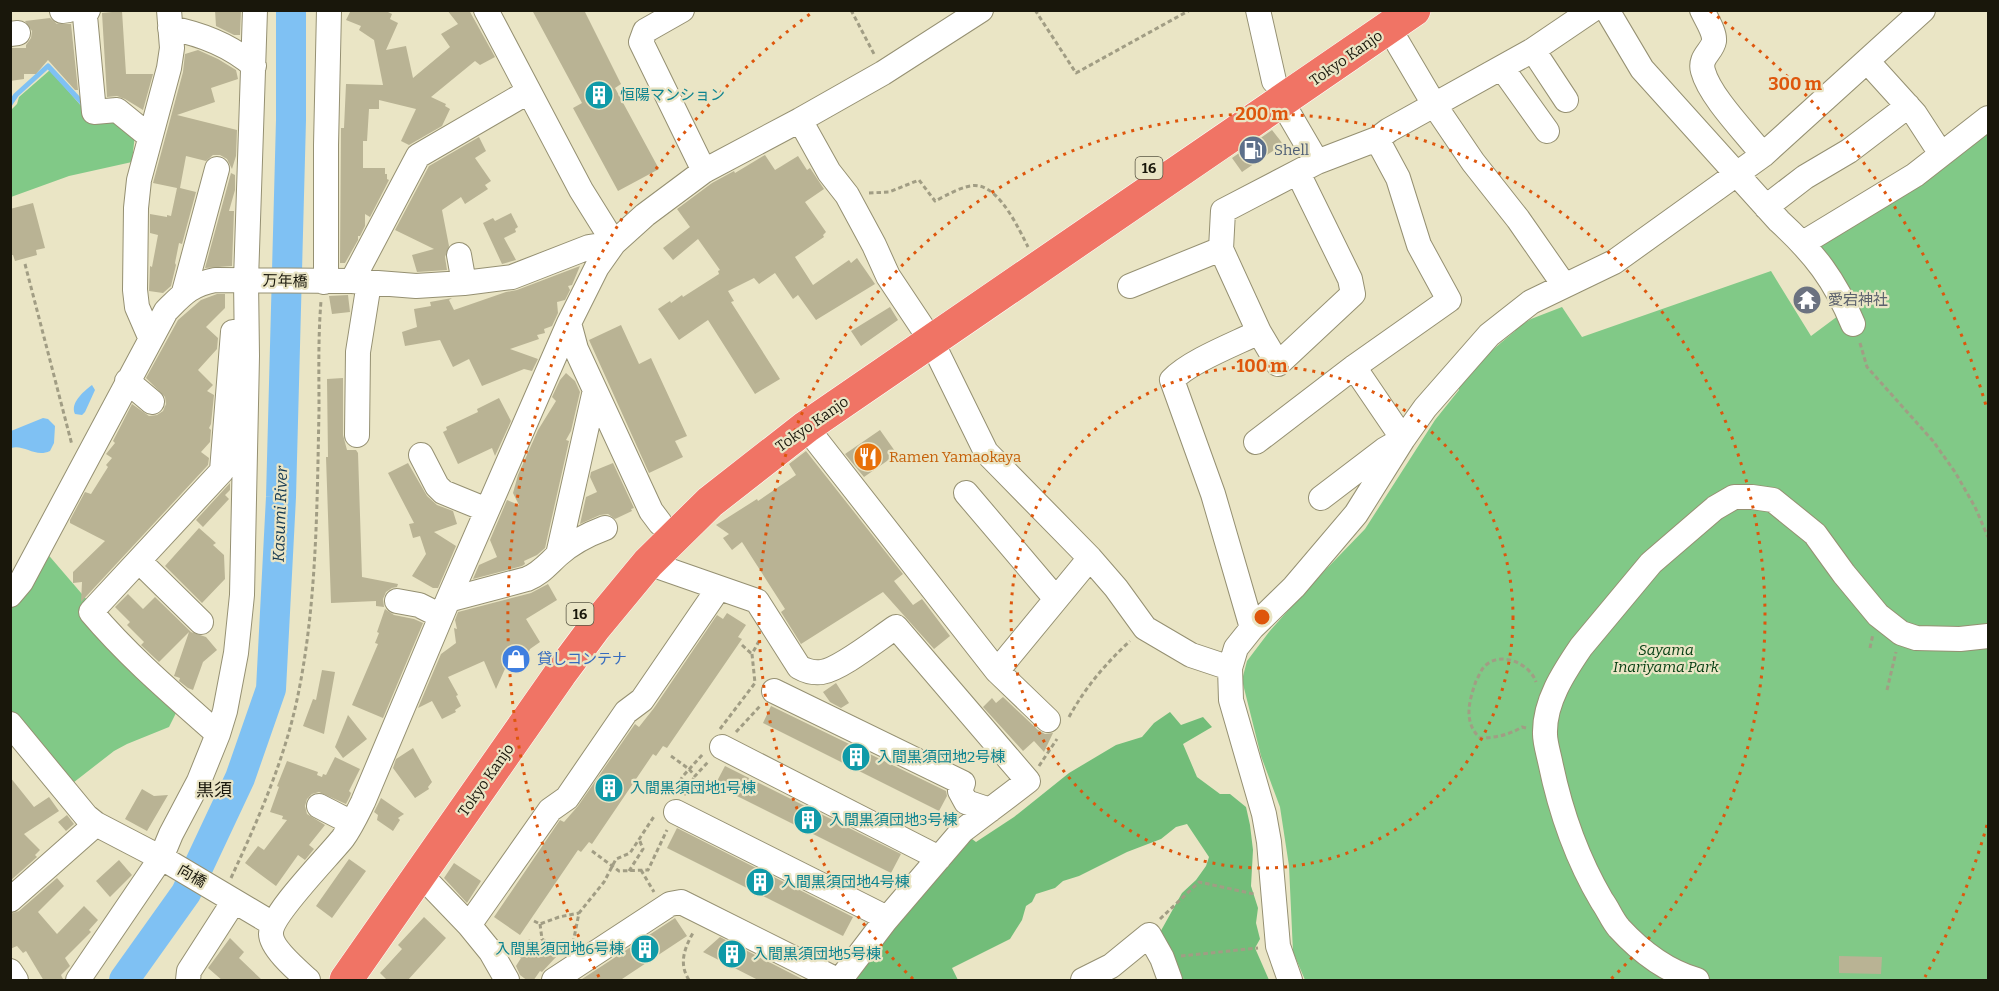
<svg xmlns="http://www.w3.org/2000/svg" width="1999" height="991" font-family="Bitter,'Noto Sans JP',serif">
<rect width="100%" height="100%" fill="#eae5c5"/>
<path fill="#81c987" d="M50,70L89,115H118L135,134L132,162L69,176L11,197V110L17,104L19,97Z
M1988,123V980H1305L1293,952L1289,866L1280,807L1261,756L1242,680L1247,661L1269,632L1308,588L1365,529L1435,420L1459,390V385L1490,352L1515,331L1516,328L1531,319L1562,307L1582,337L1771,271L1811,336L1850,307L1813,243Z
M45,551L179,707L169,727L127,744L114,751L69,786L11,714L10,607L26,591Z"/>
<path fill="#72bd79" d="M1170,712L1181,725L1203,717L1212,727L1183,744L1197,777L1220,794H1230L1246,807L1250,825L1253,850L1251,886L1258,908L1256,923L1260,939L1255,948L1269,980H1179L1158,936L1182,893L1196,880L1206,866L1209,857L1187,824L1176,827L1161,839L1127,852L1079,876L1063,881L1055,888L1036,894L1032,902L1026,906L1022,920L1010,939L952,968L958,980H852L968,836L976,842L1014,817L1069,773L1116,745L1142,737L1154,723Z"/>
<path fill="#7fc1f3" d="M92,385L95,390L85,412L82,415L75,414C70,403 83,392 92,385Z
M43,418L48,419L55,426L54,443L50,451C35,458 24,444 11,448V431Z"/>
<g fill="none" stroke-linecap="round" stroke-linejoin="round">
<path stroke="#7fc1f3" stroke-width="5" d="M10,104L16,95L48,66L85,106"/>
<path stroke="#7fc1f3" stroke-width="30" d="M124,980L186,893L240,778L271,689L281,497L291,120V10"/>
</g>
<path fill="#b9b394" d="M215,10H241L240,35H234L216,26Z
M351,10H384L392,14L390,19L398,23L386,50L406,46L413,78L450,47L441,34L458,24L447,10H469L495,57L480,65L475,61L431,97L446,104L445,106L450,109L442,126L409,145L401,141L416,109L379,100V109H369L367,141H363V168H385V174H387V179L389,180L370,217L365,214V226L360,236H358V240L345,263H340L341,128H344L346,84L383,85L374,40L359,30L361,26L346,20Z
M532,10H584L621,84L615,88L659,169L618,191L573,108L582,103Z
M122,11L126,74H153L143,110L125,99L117,96L107,97L102,13Z
M50,18L57,24H71L78,90H75L48,60L36,74H24V79L10,81V48H26V45L31,38L32,31L25,21Z
M198,50L218,59L236,70L238,79L211,88L215,102L177,115L237,130L236,156L232,169L227,159L220,155H213L206,161L186,156L180,188L196,192L182,244L179,243L175,263L176,265L171,286L163,293L149,291L150,266L152,267L158,235L150,233V214L167,217V215L171,216L177,188L153,183L183,72L185,54Z
M1272,130L1283,144L1242,172L1232,158Z
M479,137L486,151L475,158L491,181L485,185L488,189L465,204L461,197L442,210L449,246L445,257L447,270L417,272L412,255L434,249L395,230L429,166Z
M765,155L775,170L798,156L807,170L810,168L824,189L805,202L826,232L823,235L824,237L795,257L813,285L849,260L851,263L857,258L875,284L816,320L798,295L793,299L775,273L759,284L754,278L728,291L734,301L731,302L780,379L755,394L708,320L679,340L658,309L670,301L671,303L682,295L683,297L719,274L718,271L720,270L698,239L673,260L663,248L690,227L677,209L712,183L734,171L735,173Z
M231,173L235,175V190L229,211H234L232,266L205,268Z
M33,203L45,248L36,250L37,255L15,261L13,255H10V209Z
M511,213L518,227L515,229L516,232L504,238L516,260L502,264L483,223L493,218L495,221Z
M580,266L572,285L568,286L570,290L565,300L557,302L558,313L552,326L544,329L545,333L537,335L539,339L510,349L538,359L532,371L524,369L482,386L469,359L453,367L440,340L405,346L402,332L417,327L414,309L431,306L430,302L452,298L449,300L454,310L506,292L517,290Z
M217,294H225V308L206,327L218,338L217,349L198,370L213,385L207,391L214,395L211,424L209,428L211,430L210,442L201,452L209,458L208,465L81,602L82,582L73,583V572L105,541L70,523V520L85,492L91,494L108,467L106,465L112,458L106,454L115,443L113,441L132,404L149,416L157,415L163,411L166,404L165,397L146,378L178,320L201,300Z
M348,295L350,312L332,314L329,296Z
M890,307L898,320L861,346L851,331Z
M621,325L639,364L651,358L687,436L675,441L683,457L649,473L589,340Z
M566,373L575,381L580,392L571,431L566,440L569,441L545,548L537,555L524,561L525,564L522,566L473,579L479,565L497,557L490,540L507,500L519,505L513,493L518,475L538,430L556,401L552,397L560,380Z
M343,378V435L347,450H356L358,453L362,577L398,584L397,587L392,588L386,592L383,599L384,607L376,606V601L331,603L326,457H328L327,379Z
M499,398L511,421L495,456L492,448L458,464L443,432L447,430L446,427L478,412L477,409Z
M880,430L897,454L864,477L845,454Z
M806,451L903,574L894,581L913,605L922,599L950,636L934,649L883,592L801,644L781,612L785,609L742,542L732,550L723,538L729,534L716,525L757,499L758,501L796,475L789,464Z
M408,463L427,496L437,505L453,511L457,524L434,532L456,546L438,588H433L412,576L426,554L420,536L413,538L409,524L414,523L388,473Z
M613,463L634,508L631,509L632,511L615,519L608,514L600,515L580,524L586,497L597,492L590,477L591,472Z
M230,483V490L225,495L229,499L203,527L196,520Z
M199,528L216,543L213,545L224,555L225,579L202,603L165,566Z
M548,584L557,600L526,619L540,642L530,649L522,668L508,662L496,689L484,661L448,677L458,695L456,696L461,706L455,710L456,712L442,719L432,701L418,708L441,654L456,643L454,628L457,629L455,620L458,612L531,593Z
M128,594L143,609L155,597L191,632L206,637L217,650L203,662L193,690L188,688L179,681L180,678L174,676L189,632L159,662L141,645L144,642L127,625L130,622L115,607Z
M385,609L394,615L414,619L423,623L383,718L352,705L378,644L375,643L379,633L377,632Z
M727,613L746,625L738,637L742,639L667,748L663,746L656,756L653,754L592,844L589,842L581,852L578,850L520,935L494,917L560,820L564,822L578,806L635,724L639,727L654,708L717,615L723,619Z
M322,670L335,672L324,734L303,726L313,699L316,700Z
M836,683L849,703L841,708L830,702L823,692Z
M1003,697L1038,730L1045,734L1053,733L1044,752L1034,741L1023,751L983,707L992,698L996,703Z
M771,706L946,791L947,796L939,811L763,723Z
M348,715L367,739L343,758L335,747Z
M413,748L432,782L428,787L429,789L415,798L393,768L396,759Z
M335,757L360,769L349,791L351,793L350,796L346,804L319,792L312,794L307,799L305,806L307,814L325,825L309,845L314,849L305,860L298,855L276,886L245,863L258,846L264,850L287,820L282,819L283,816L270,812L279,787L277,786L287,761L318,772L317,775L322,777L323,774L326,775Z
M725,766L901,854L891,873L715,785Z
M10,777L34,807L49,797L59,811L24,834L40,850L35,855L37,857L10,881Z
M142,789L154,796L168,795L147,831L125,819Z
M381,798L404,814L398,818L400,820L393,831L377,820L378,815L374,812Z
M67,815L74,824L66,831L58,822Z
M677,828L853,917L843,936L667,848Z
M349,859L366,871L332,918L316,906Z
M119,860L132,875L110,897L96,881Z
M454,863L481,881L467,903L444,878Z
M57,878L64,886L38,912L57,934L84,906L98,920L89,930L91,932L65,958L70,966L61,975L64,981H44L26,951L23,953L17,946L10,949V914L19,911Z
M424,917L446,938L407,981H388L380,973L402,949L398,945Z
M675,918L687,936L619,981H579Z
M720,937L806,981H760L703,952Z
M230,938L244,952L239,958L263,981H223L208,968Z
M529,939L556,957L542,972L540,971L533,981H528L520,975L516,966L521,958L518,956Z
M1839,956L1882,957L1881,974L1839,973Z"/>
<g fill="none" stroke-linecap="round" stroke-linejoin="round">
<g stroke="#959072" stroke-width="26">
<path id="minor" d="M88,10L85,16L94,112L117,110L149,136
M486,10L581,190L614,243
M682,10L645,31L641,42L704,171
M1258,10L1274,81
M1607,10L1642,69L1779,221C1814,253 1835,280 1853,324
M1702,10C1706,19 1715,32 1714,41C1712,52 1699,57 1703,71C1710,97 1746,133 1763,155
M62,11L69,10
M170,28C201,34 230,45 254,66
M1389,28L1435,106L1473,162L1518,219L1564,285
M10,34L18,33
M1533,50L1566,100
M1867,61L1915,114L1941,154
M1502,68L1547,131
M1282,102L1317,162
M800,120L829,172L847,195L874,245L888,276L932,342L986,452L1090,558L1116,588L1145,628L1191,655L1230,668
M1766,207L1805,177L1849,151L1908,106
M1803,243L1915,175L1988,118
M1221,249L1259,332L1278,364L1353,294L1350,279L1298,173
M459,255L464,283
M352,281L418,156L528,92
M324,282L326,272V145L329,10
M1130,286L1221,249L1223,211L1317,162L1377,139L1389,130L1533,50L1592,10
M184,292L217,169
M569,323L576,349L651,511L660,523
M150,337L137,307L135,290L136,208L139,180L169,68L172,48L169,10
M127,381L152,402
M806,427L997,671L1090,558
M357,435L358,352L369,283
M1256,442L1354,367L1449,300L1419,245L1398,178L1377,139
M421,455L437,486L443,492L487,510
M966,493L1056,599
M1321,498L1384,450L1403,439L1354,367
M558,555L595,390
M139,561L201,622
M648,563L757,601L799,667C806,671 815,673 822,672C841,669 879,638 896,627L1028,781L962,831L885,921L840,980
M10,595L21,582L166,311C183,294 190,285 215,280L352,281L416,286L464,283L512,277L589,247L614,243
M448,600L527,579C540,574 547,565 558,555C570,544 589,534 605,528
M397,601L419,605L441,616
M1252,628L1213,494L1172,380C1190,361 1235,344 1259,332
M997,671L1048,720
M774,691L963,783L960,791L966,802L990,810
M10,724L86,816L96,824L167,861L273,924
M218,734C174,695 129,657 91,612L222,471L233,332
M722,747L939,858
M319,806L352,823
M676,812L887,918
M420,874L469,925L491,952L507,980
M10,900L96,824
M469,925L550,810L567,798L626,712L642,700L718,589
M10,971L16,980
M78,980L161,858L171,834L199,781L218,734L225,711L236,653L242,595L247,356L246,280L255,10
M188,980L189,971L234,901
M308,980C298,971 271,948 271,934C270,915 329,856 343,838C351,827 357,814 363,802L448,600L569,323L597,267L614,243L645,215L704,171L800,120L883,73L981,10
M554,980L670,904L681,902L837,980
M1083,980L1111,966L1149,935L1162,958L1170,980
M1290,980L1278,946L1269,842L1264,814L1231,700L1230,668L1236,648L1252,628L1294,587L1356,514L1403,439L1425,408L1489,335L1531,302L1614,262L1763,155L1923,10
M1697,980C1666,971 1641,952 1619,928C1612,920 1608,909 1602,901C1576,857 1560,810 1550,761C1548,752 1545,742 1545,734C1544,702 1564,672 1581,647L1651,563L1715,508L1734,497H1752L1773,500L1815,534L1844,574L1878,615L1901,633L1916,638L1960,639L1988,636"/>
</g>
<g stroke="#fff" stroke-width="34">
<path id="highway" d="M346,980L560,674L595,627L648,563L710,502L806,427L1414,10"/>
</g>
<path stroke="#a19d84" stroke-width="3" stroke-dasharray="4.5 3" stroke-linecap="butt" d="M851,10L874,54
M1035,10L1076,73L1190,10
M869,193L889,192L919,180L935,201C946,196 966,183 979,186C1001,190 1019,229 1028,247
M25,264L72,445
M1860,343L1867,367L1933,441L1955,472L1975,507L1988,537
M742,645L752,654
M1870,648L1873,634
M1887,690L1896,652
M1069,717C1085,688 1105,664 1130,641
M1526,728L1522,727C1509,735 1495,738 1480,738C1463,722 1469,701 1476,681C1479,676 1481,669 1486,665C1502,651 1530,664 1536,682
M720,729L755,683L752,654L759,641
M736,732L760,706
M671,756L689,769L695,776L709,761
M1039,766L1057,739
M672,794L683,776L703,754
M684,795L695,776
M592,851L619,871L648,870L667,830
M641,870L654,892
M629,871L643,849L639,839
M231,878C258,820 285,759 298,695C317,602 317,505 319,410C319,374 318,338 321,301
M1160,919L1199,882L1254,894
M534,921L540,924L559,917L579,913
M540,924L542,939L552,946L564,948
M573,943L579,913L604,882L616,859L630,853L655,815
M1181,956L1258,948
M689,980C678,963 685,947 694,931"/>
<use href="#minor" stroke="#fff" stroke-width="24"/>
<use href="#highway" stroke="#f07465" stroke-width="33"/>
</g>
<g fill="none" stroke="#de560c" stroke-width="3" stroke-dasharray="3 6">
<circle cx="1262" cy="617" r="251"/>
<path d="M913 979A503 503 0 1 1 1611 979"/>
<path d="M1987 825A754 754 0 0 1 1925 977M599 977A754 754 0 0 1 814 11M1710 11A754 754 0 0 1 1987 409"/>
</g>
<defs>
<g id="building-disc" transform="scale(1.5)"><circle r="9.5" fill="#0f9aa8" stroke="#eae5c5"/><path d="M-4-6H4V6H1V3H-1V6H-4ZM-2.5-4.3h1.7v1.8h-1.7ZM.8-4.3h1.7v1.8H.8ZM-2.5-1h1.7V.8h-1.7ZM.8-1h1.7V.8H.8Z" fill="#fff"/></g>
<g id="fuel-disc" transform="scale(1.5)"><circle r="9.5" fill="#5c6f8a" stroke="#eae5c5"/><path d="M-5.5-6h7V0h2V4h1.3V-2.5L3-4.5l.8-.8L6-3V5H2.5V1h-1V6h-7ZM-4.2-4.7v3.2H.2V-4.7Z" fill="#fff"/></g>
<g id="temple-disc" transform="scale(1.5)"><circle r="9.5" fill="#6b7280" stroke="#eae5c5"/><path d="M0-6L5-2H3V0L6.5 2.5H4V6H1.5V3h-3V6H-4V2.5H-6.5L-3 0V-2H-5Z" fill="#fff"/></g>
<g id="restaurant-disc" transform="scale(1.5)"><circle r="9.5" fill="#e8710a" stroke="#eae5c5"/><path d="M-5-6h1v4h1v-4h1v4h1v-4h1v5L-1.5 .5V6h-2V.5L-5-1ZM5-6V6H3V1.5H1.5Q1.5-4 5-6Z" fill="#fff"/></g>
<g id="shop-disc" transform="scale(1.5)"><circle r="9.5" fill="#3f7fe0" stroke="#eae5c5"/><path d="M-5-2.5h2.3a2.7 3.5 0 0 1 5.4 0H5L5.5 6h-11ZM-1.5-2.5h3a1.5 2.3 0 0 0-3 0Z" fill="#fff"/></g>
</defs>
<g fill-rule="evenodd">
<use href="#building-disc" x="599" y="95"/>
<use href="#fuel-disc" x="1253" y="150"/>
<use href="#temple-disc" x="1807" y="300"/>
<use href="#restaurant-disc" x="868" y="457"/>
<use href="#shop-disc" x="516" y="659"/>
<use href="#building-disc" x="856" y="757"/>
<use href="#building-disc" x="609" y="788"/>
<use href="#building-disc" x="808" y="820"/>
<use href="#building-disc" x="760" y="882"/>
<use href="#building-disc" x="645" y="949"/>
<use href="#building-disc" x="732" y="954"/>
</g>
<g text-anchor="middle" dominant-baseline="central" stroke-width="4.5" stroke-linejoin="round" paint-order="stroke">
<g fill="#eae5c5" stroke="#585543" stroke-width="1.5">
<rect x="1135.5" y="157" width="27" height="22" rx="4.5"/>
<rect x="566.5" y="603" width="27" height="22" rx="4.5"/>
</g>
<g font-size="14" font-weight="bold" fill="#19170b">
<text x="1149" y="168">16</text>
<text x="580" y="614">16</text>
</g>
<g font-size="15" fill="#19170b" stroke="#eae5c5">
<text transform="translate(1346 58) rotate(-35)">Tokyo Kanjo</text>
<text transform="translate(285 281) rotate(1)">万年橋</text>
<text transform="translate(812 424) rotate(-35)">Tokyo Kanjo</text>
<text transform="translate(486 780) rotate(-55)">Tokyo Kanjo</text>
<text transform="translate(192 876) rotate(30)">向橋</text>
</g>
<g font-size="15" fill="#0d838f" stroke="#eae5c5" text-anchor="start">
<text x="620" y="95">恒陽マンション</text>
<text x="877" y="757">入間黒須団地2号棟</text>
<text x="630" y="788">入間黒須団地1号棟</text>
<text x="829" y="820">入間黒須団地3号棟</text>
<text x="781" y="882">入間黒須団地4号棟</text>
<text x="624" y="949" text-anchor="end">入間黒須団地6号棟</text>
<text x="753" y="954">入間黒須団地5号棟</text>
</g>
<g font-size="15" fill="#4e5e75" stroke="#eae5c5" text-anchor="start">
<text x="1274" y="150">Shell</text>
</g>
<g font-size="15" fill="#5b616d" stroke="#eae5c5" text-anchor="start">
<text x="1828" y="300">愛宕神社</text>
</g>
<g font-size="15" fill="#c56008" stroke="#eae5c5" text-anchor="start">
<text x="889" y="457">Ramen Yamaokaya</text>
</g>
<g font-size="15" font-style="italic" fill="#033d11" stroke="#eae5c5">
<text x="1666" y="650">Sayama<tspan x="1666" dy="17">Inariyama Park</tspan></text>
</g>
<g font-size="15" fill="#366cbe" stroke="#eae5c5" text-anchor="start">
<text x="537" y="659">貸しコンテナ</text>
</g>
<g font-size="16" font-style="italic" fill="#123750" stroke="#eae5c5">
<text transform="translate(280 514) rotate(-88)">Kasumi River</text>
</g>
<g font-size="18" fill="#19170b" stroke="#eae5c5">
<text x="214" y="790">黒須</text>
</g>
</g>
<circle cx="1262" cy="617" r="9" fill="#de560c" stroke="#eae5c5" stroke-width="3"/>
<g font-size="18" text-anchor="middle" font-weight="bold" fill="#de560c" stroke="#eae5c5" stroke-width="4.5" stroke-linejoin="round" paint-order="stroke">
<text x="1795" y="90">300 m</text>
<text x="1262" y="120">200 m</text>
<text x="1262" y="372">100 m</text>
</g>
<rect width="1999" height="991" fill="none" stroke="#19170b" stroke-width="24"/>
</svg>
